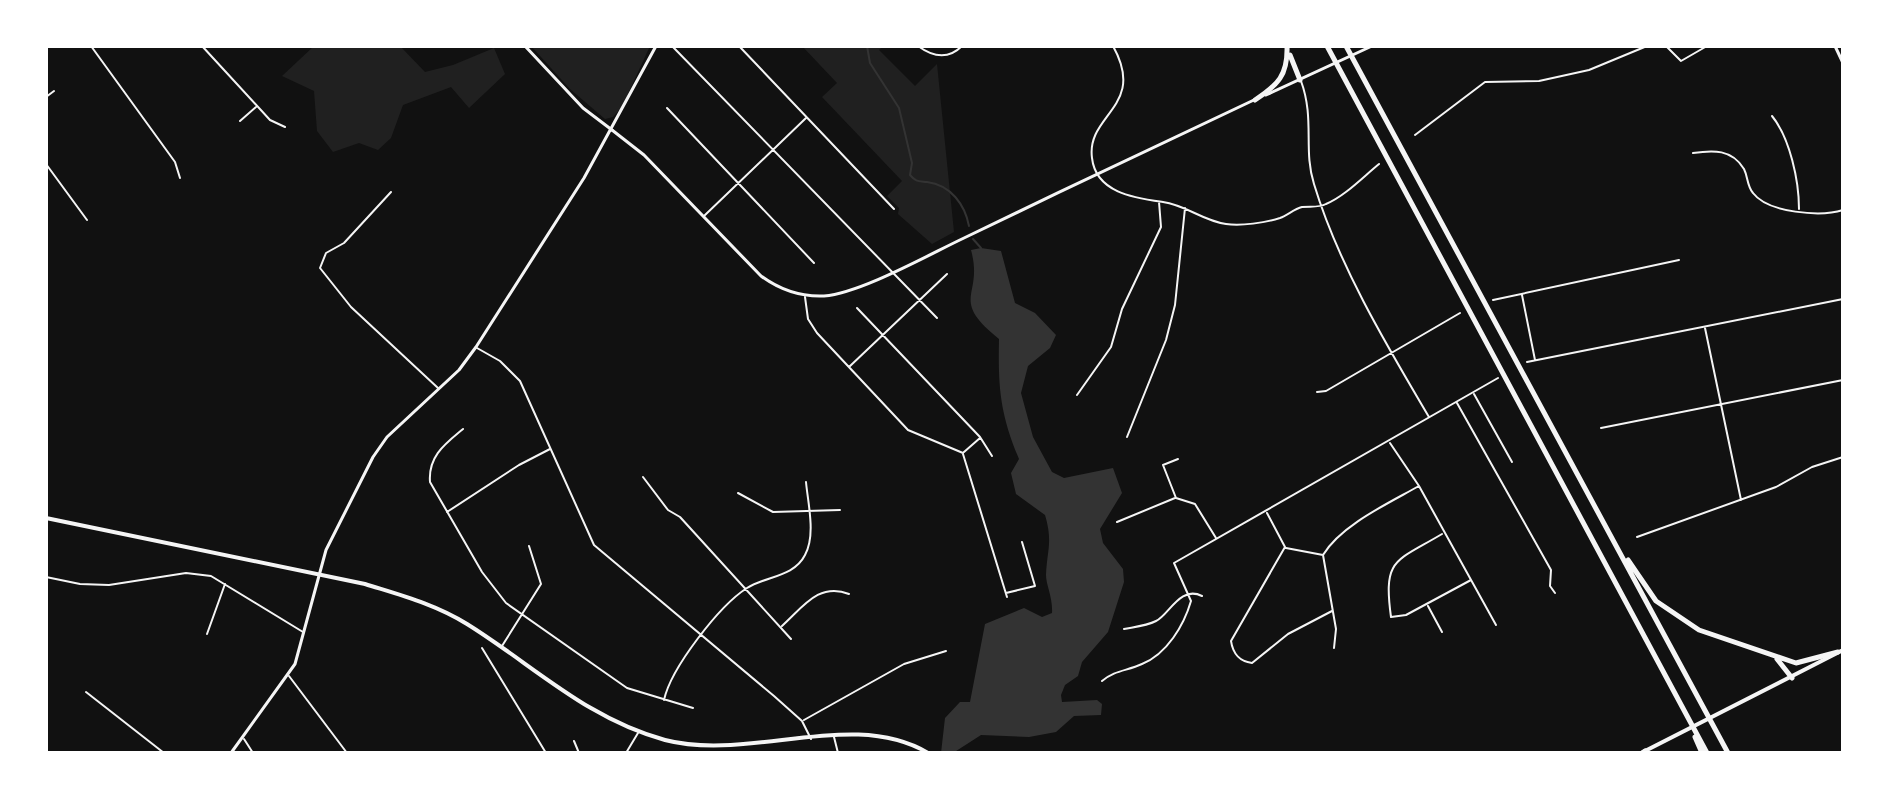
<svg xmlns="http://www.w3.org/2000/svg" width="1889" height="799" font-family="Cabin,sans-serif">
<rect width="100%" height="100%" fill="#111"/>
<path fill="#202020" d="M314,46H400L425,72L453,65L494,48L505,74L469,108L451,87L403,105L391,138L378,150L359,143L333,152L317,131L314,91L282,76Z
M531,46H650L622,107L613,117L605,119L570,89Z
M802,46H883L879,50L915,86L937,64L954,232L932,244L898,214L899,208L887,196L902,181L822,97L837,83Z"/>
<path fill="#333" d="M981,248L1001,251L1015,303L1035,313L1056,335L1050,348L1028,366L1021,393L1033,437L1052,472L1064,478L1113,468L1122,493L1100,529L1103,543L1123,569L1124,582L1108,632L1082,662L1078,676L1065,685L1061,695L1062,702L1097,700L1102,704L1101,715L1074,716L1056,732L1029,737L981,735L953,753H941L945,718L960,702H970L985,624L1024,608L1042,617L1052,613C1053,598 1046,585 1046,575C1047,550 1053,542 1045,515L1016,494L1011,473L1019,459C1000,414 998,387 999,339C948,298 984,297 971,250Z"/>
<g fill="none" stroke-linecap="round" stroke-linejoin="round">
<path stroke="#333" stroke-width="2" d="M867,46L870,63L899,108L912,163L910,175C916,182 918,181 927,182C951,185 965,205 969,226
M973,239L981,248"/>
<path stroke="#f5f5f5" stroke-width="2" d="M91,46L175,162L180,178
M202,46L270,120L285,127
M672,46L937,318
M739,46L894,209
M918,46C933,57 948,60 962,46
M1113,46C1147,107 1086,114 1092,158C1096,193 1135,198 1163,202C1186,205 1203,221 1226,224C1241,226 1265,223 1280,218C1288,215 1294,209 1302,207C1310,206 1319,208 1326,204C1345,196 1363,177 1379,164
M1666,46L1681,61L1707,46
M1301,81C1315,119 1303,150 1314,184C1338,264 1387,346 1429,417
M46,97L54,91
M667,108L814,263
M1772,116C1790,138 1799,181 1799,209
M240,121L256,107
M1415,135L1485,82L1539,81L1589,70L1647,46
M1693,153C1713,150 1732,149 1744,169C1748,177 1747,186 1753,193C1768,213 1821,217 1843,210
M46,164L87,220
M391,192L344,243L326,253L320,268L351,307L438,388
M704,216L806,118
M1522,295L1535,360
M805,297L808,319L817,333L908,430L963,453
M1493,300L1679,260
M857,308L980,437L992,456
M1705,328L1741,500
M477,348L500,361L520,381L594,545L774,696L802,721L811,739
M1527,362L1843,299
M849,367L947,274
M1317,392L1326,391L1460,313
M1474,394L1512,462
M1077,395L1111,347L1122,309L1161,227L1159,202
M1457,403L1551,570L1550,586L1555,593
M1601,428L1843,380
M463,429C445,444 428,456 430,482L482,572L506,603L627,688L693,708
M1127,437L1166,340L1175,305L1185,208
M1390,443L1419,486L1496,625
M964,452L980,438
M963,454L1007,597
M1178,459L1163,465L1176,498L1195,504L1216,538
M643,477L668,510L680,517L791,639
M738,493L773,512L840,510
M447,512L519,465L550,449
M1267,513L1285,547L1231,641C1233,654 1239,661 1252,663L1288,634L1332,611
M1117,522L1175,498
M1442,534C1395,562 1383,558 1391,617L1406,615L1471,580
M1637,537L1776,487L1812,467L1843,457
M1286,548L1323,555
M46,577L80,584L109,585L186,573L211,576L303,632
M1006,593L1035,586L1022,542
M1428,606L1442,632
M782,626C803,607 819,582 849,594
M1124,629C1134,627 1146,626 1156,621C1169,615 1180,585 1202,596
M207,634L225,584
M502,646L541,584L529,546
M482,648L546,753
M1334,648L1336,629L1323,555C1341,525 1389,503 1419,486
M289,676L347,753
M1102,681C1115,670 1127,671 1142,664C1167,654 1184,625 1191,601L1174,563L1498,378
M86,692L164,753
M664,700C671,668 719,606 747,588C766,576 794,577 805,555C816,535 808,504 806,482
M804,720L904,664L946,651
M834,737L838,753
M244,739L253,753
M574,741L579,753
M626,753L638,733"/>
<path stroke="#f5f5f5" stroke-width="3" d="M1266,95L1372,46
M612,130L644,155L761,276C780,290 801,297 824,296C861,293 928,255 964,238C1061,191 1158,145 1256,99"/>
<path stroke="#f5f5f5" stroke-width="3" d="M525,46L583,108L612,130
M1835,46L1843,63
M231,753L295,664L326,550L373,457L387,437L459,370L476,347L584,178L656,46"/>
<path stroke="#f5f5f5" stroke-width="4" d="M46,518L365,584C400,595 435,604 467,624C533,665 587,719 665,740C750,762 852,708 928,753
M1643,752L1843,650"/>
<path stroke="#f5f5f5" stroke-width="5" d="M1327,46L1707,753
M1346,46L1728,753
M1290,55L1300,80
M1255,100C1278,85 1288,75 1287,46
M1628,560L1656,601L1699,630L1796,663L1838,652
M1777,659L1792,678
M1695,737L1702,753
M1642,753L1645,751"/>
</g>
<rect width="1889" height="799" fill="none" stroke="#ffffff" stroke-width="96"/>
</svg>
